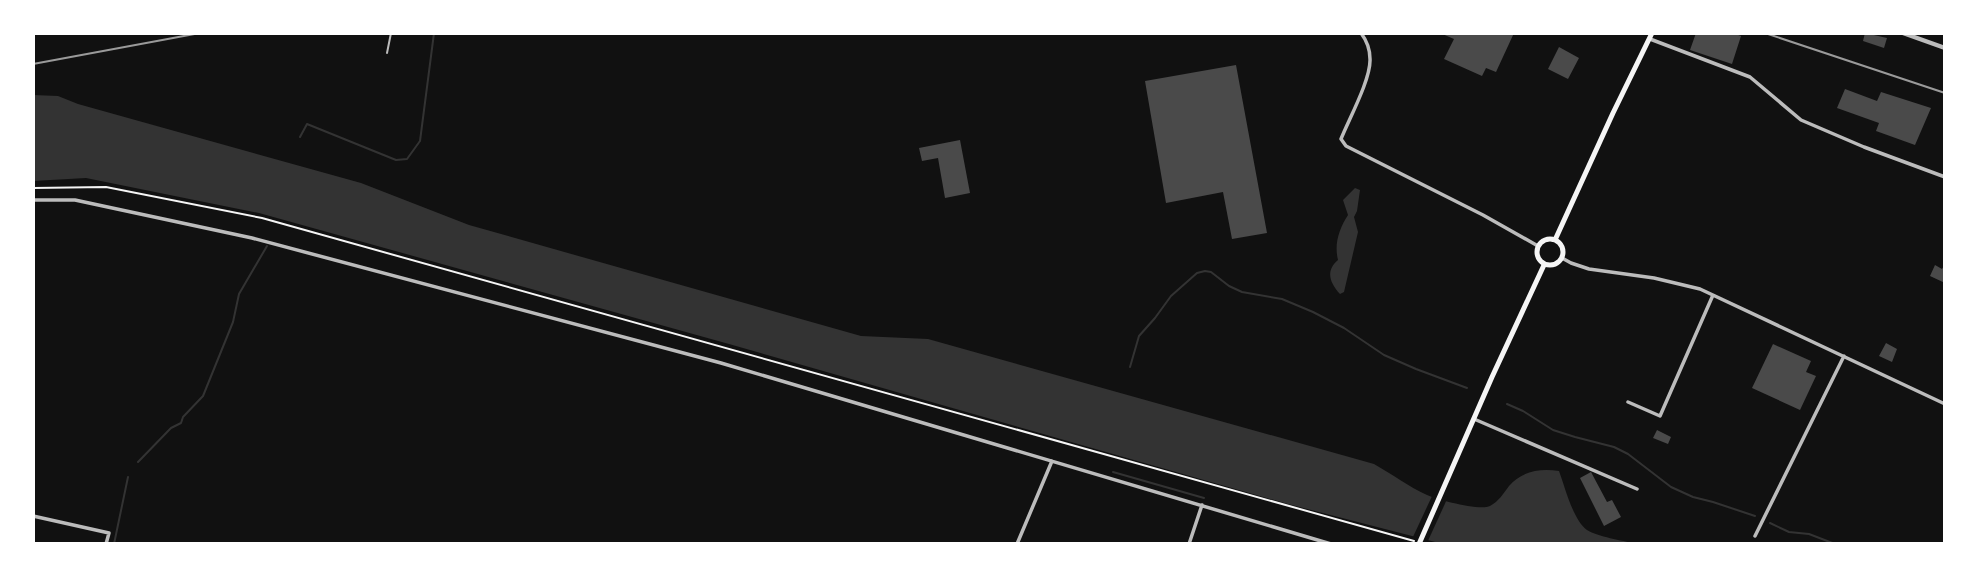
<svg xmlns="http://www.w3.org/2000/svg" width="1978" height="577" font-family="Literata,serif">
<rect width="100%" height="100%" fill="#111"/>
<path fill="#333" d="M33,95L58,96L78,104L361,183L469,225L861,336L928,339L1374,464C1392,474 1409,487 1427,495C1438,500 1480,511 1490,506C1499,501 1503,494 1509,486C1522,471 1540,468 1559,471C1565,487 1573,520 1587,530C1598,537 1622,540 1635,544H1443L1288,504L729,344L259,213L86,178L33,181Z
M1355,188L1360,190L1357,211L1354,217L1358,232L1344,292L1340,294C1330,283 1325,271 1338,260C1334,244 1339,229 1348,215L1343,200Z"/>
<path fill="#111" d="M1433,494L1448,497L1427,543L1412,539Z"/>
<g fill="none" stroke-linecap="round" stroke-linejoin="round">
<path stroke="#333" stroke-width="2" d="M300,137L307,124L396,160L407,159L420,141L434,33
M1130,367L1139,336L1155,318L1171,296L1197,273L1205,271L1211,272L1229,286L1242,292L1282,299L1313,312L1344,328L1384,355L1416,369L1467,388
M1507,404L1523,411L1553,430L1575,437L1614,447L1628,454L1671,487L1693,497L1713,502L1755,516
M138,462L171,428L181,423L183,417L203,396L233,322L239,294L267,246
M1113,472L1204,498
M1770,523L1789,532L1809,534L1835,544
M114,544L128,477"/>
</g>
<path fill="#4a4a4a" d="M1440,33H1514L1496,72L1486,68L1482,76L1444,59L1454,39Z
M1696,33H1733L1741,36L1732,64L1690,50Z
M1865,33L1887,38L1884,48L1863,41Z
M1559,47L1579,58L1568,79L1548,69Z
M1236,65L1267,233L1232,239L1223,192L1166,203L1145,81Z
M1845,89L1877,101L1881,92L1931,108L1915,145L1876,131L1879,123L1837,108Z
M960,140L970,193L945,198L938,158L922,161L919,148Z
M1945,264V283L1930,276L1935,265L1942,269Z
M1886,343L1897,349L1892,362L1879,356Z
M1773,344L1811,361L1806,372L1816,376L1800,410L1752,388Z
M1657,430L1671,437L1668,444L1653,438Z
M1591,472L1607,502L1612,500L1621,517L1604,526L1580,478Z"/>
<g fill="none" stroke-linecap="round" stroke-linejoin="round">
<path stroke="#f5f5f5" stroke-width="2" d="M33,188L106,187L262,218L1414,541"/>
<path stroke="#bcbcbc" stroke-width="2" d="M387,53L391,33"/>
<path stroke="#bcbcbc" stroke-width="3.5" d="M1361,33C1367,41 1370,49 1370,59C1371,79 1349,119 1341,139L1346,146L1483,215L1538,246
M1650,39L1750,77L1801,120L1864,147L1945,177
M33,200H75L252,238L721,363L1331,544
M1562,258L1571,263L1589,269L1654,278L1700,289L1945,404
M1628,402L1660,416L1713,295
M1474,419L1637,489
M33,516L109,533L106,544
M1755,536L1844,356
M1017,544L1052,461
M1189,544L1202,505"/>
<path stroke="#bcbcbc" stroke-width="4.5" d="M1903,33L1945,48"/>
<path stroke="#f5f5f5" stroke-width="5" d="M1537 252a13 13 0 1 1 26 0a13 13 0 1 1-26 0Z
M1555,240L1613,113L1652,33
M1419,544L1492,377L1544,265"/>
<path stroke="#9a9a9a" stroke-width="2" d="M1765,33L1945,93
M33,64L200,33"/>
</g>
<rect width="1978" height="577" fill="none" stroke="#ffffff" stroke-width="70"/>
</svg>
